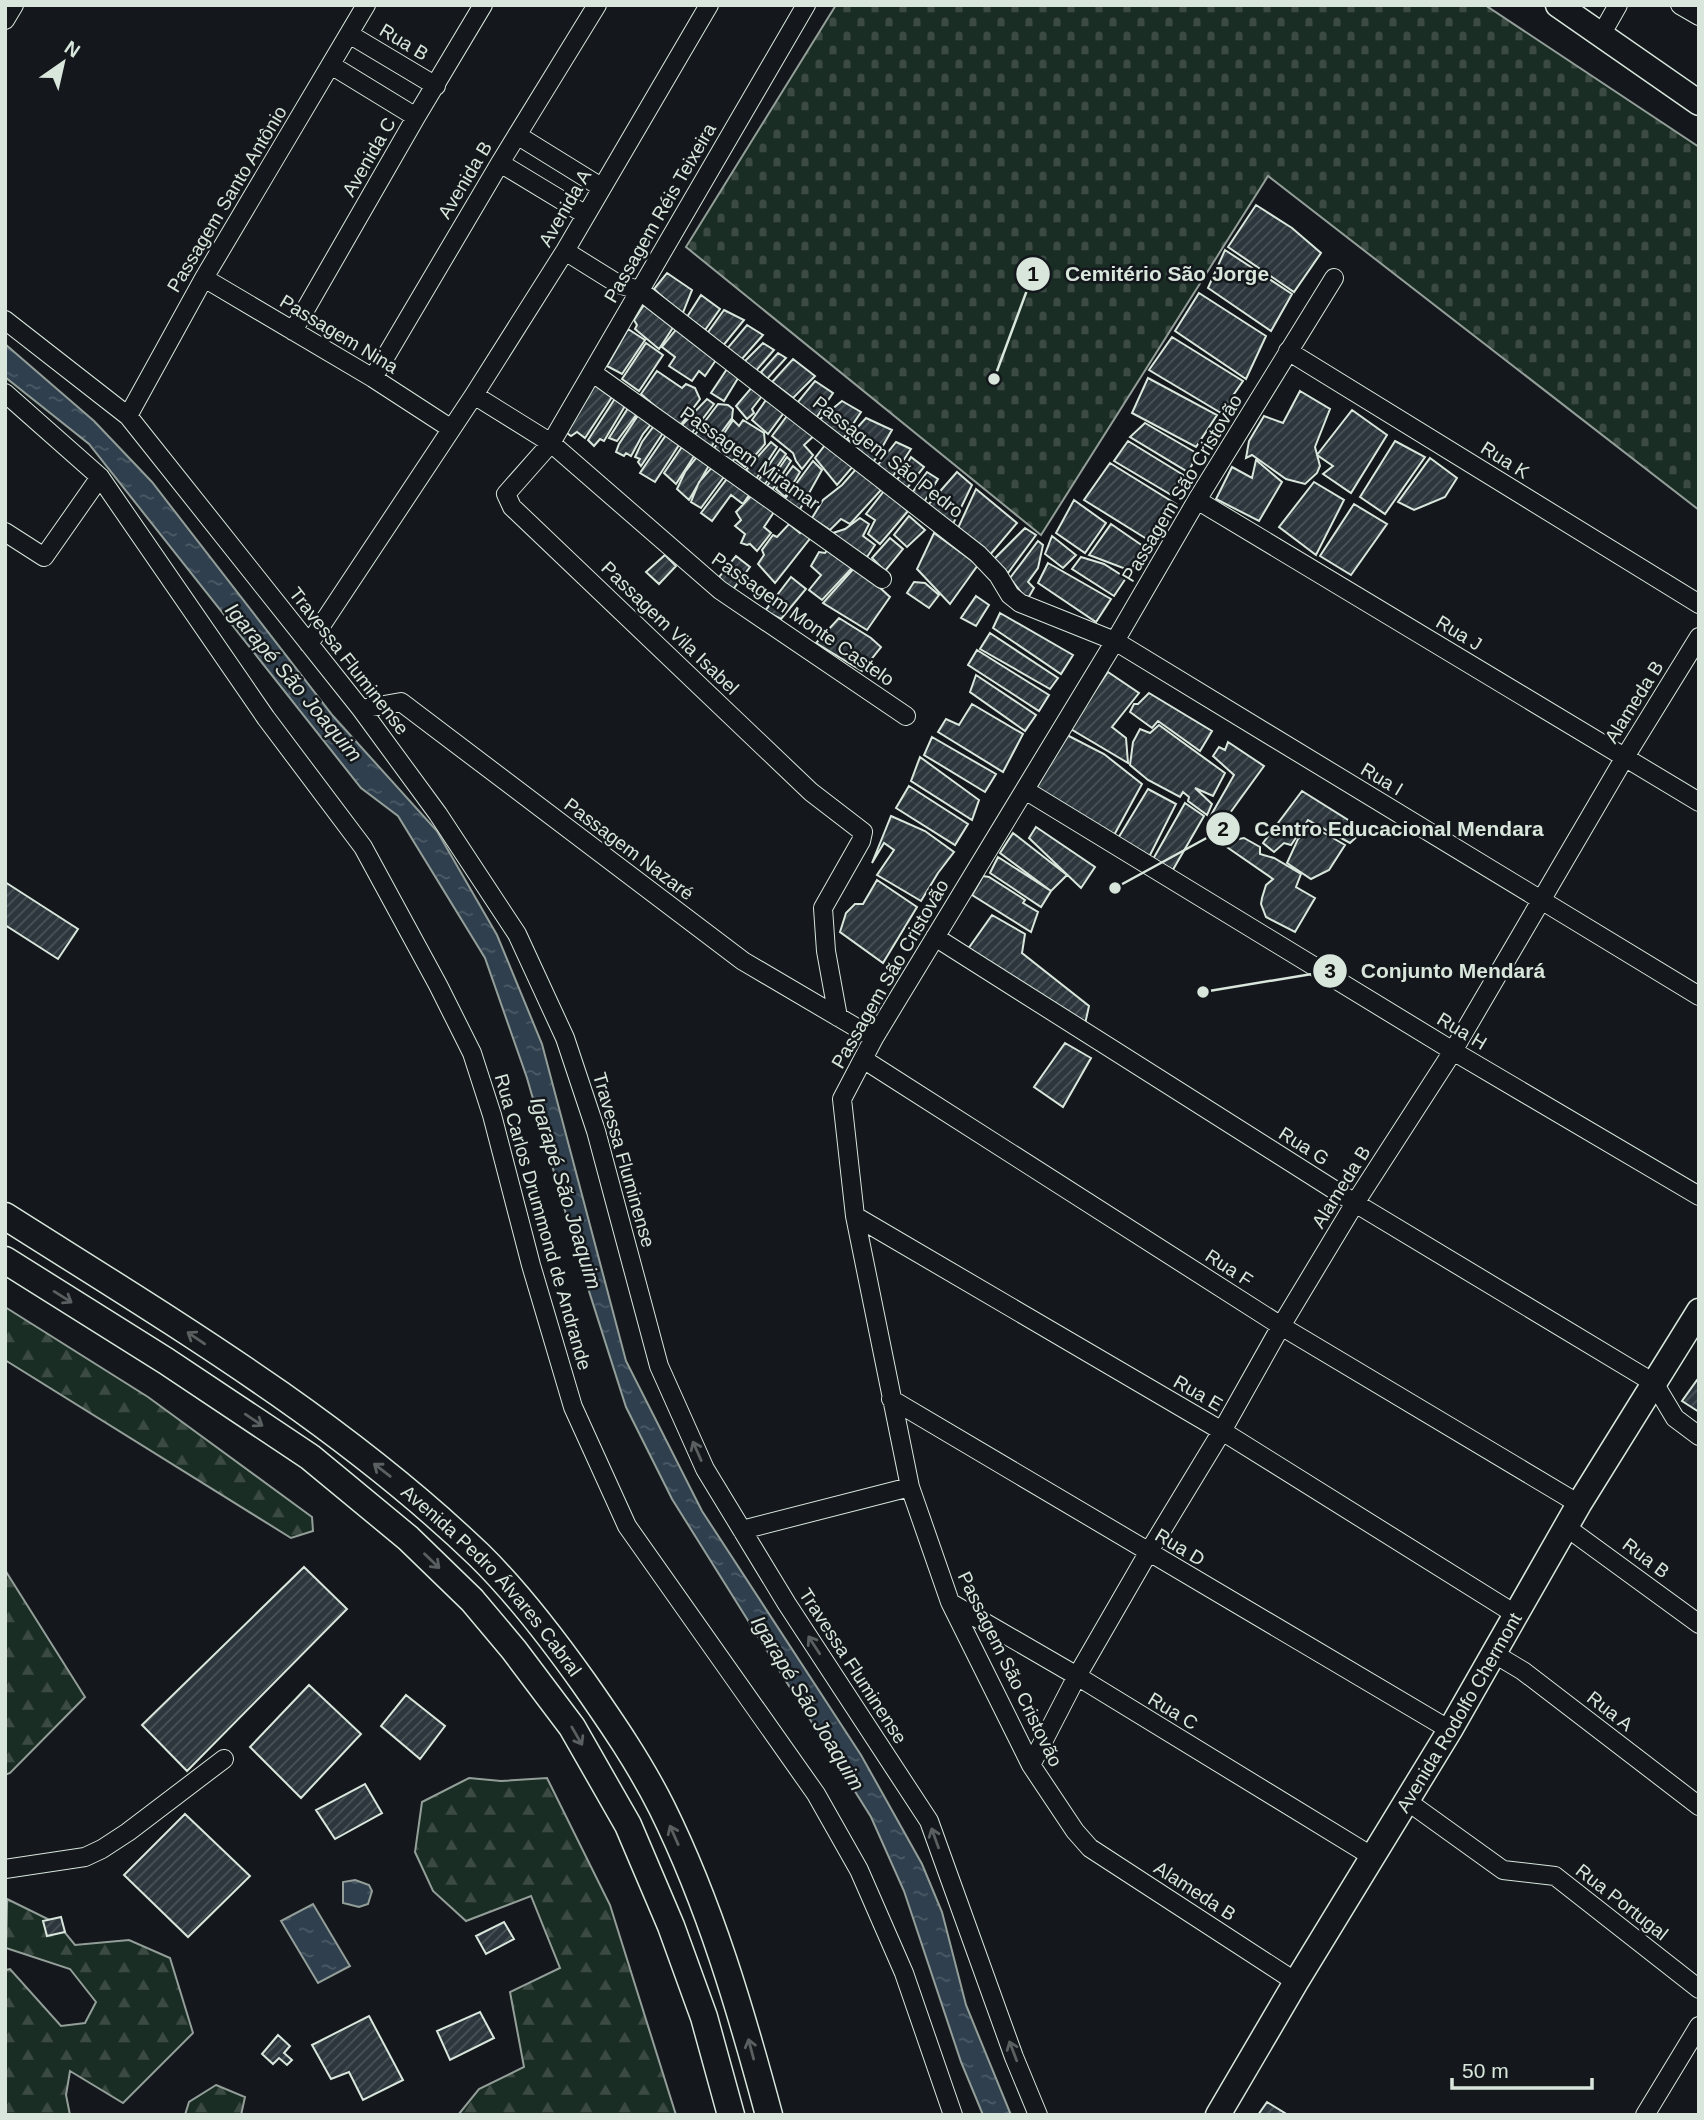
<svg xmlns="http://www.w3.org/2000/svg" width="1704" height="2120" font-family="Helvetica,sans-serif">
<defs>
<pattern id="forest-firs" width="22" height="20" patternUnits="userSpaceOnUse" patternTransform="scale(1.75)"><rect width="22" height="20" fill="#1a2d24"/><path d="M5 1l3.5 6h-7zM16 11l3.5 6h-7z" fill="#3b4b43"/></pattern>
<pattern id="cemetery-stones" width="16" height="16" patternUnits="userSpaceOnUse" patternTransform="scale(1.75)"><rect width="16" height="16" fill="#1a2d24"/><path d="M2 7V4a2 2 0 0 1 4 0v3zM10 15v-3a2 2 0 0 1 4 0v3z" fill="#3b4b43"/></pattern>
<pattern id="water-ripples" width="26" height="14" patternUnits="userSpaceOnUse" patternTransform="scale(1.75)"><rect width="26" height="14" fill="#2f3f4d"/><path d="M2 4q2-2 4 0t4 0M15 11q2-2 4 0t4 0" fill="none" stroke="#4c5b66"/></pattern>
<pattern id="building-hatch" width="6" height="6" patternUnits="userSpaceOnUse" patternTransform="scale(1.75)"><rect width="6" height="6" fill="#2c363c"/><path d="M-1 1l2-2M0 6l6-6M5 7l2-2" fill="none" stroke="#4a5358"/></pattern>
</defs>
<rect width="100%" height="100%" fill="#14181c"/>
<path fill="url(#forest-firs)" stroke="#939e99" stroke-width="2" d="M5,1307L148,1397L312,1517L313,1531L291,1538L5,1360Z
M5,1570L85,1697L10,1773L5,1775Z
M469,1778L501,1781L547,1778L610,1905L676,2115H458L479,2089L524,2067L510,1992L560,1968L531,1896L466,1921L433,1891L415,1852L422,1802Z
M7,1899L58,1924L75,1945L129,1940L170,1958L193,2033L123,2103L70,2071L66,2095L70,2115H5V1970L10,1969L61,2026L85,2023L96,2002L70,1969L6,1948Z
M216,2085L245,2097L241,2115H185L189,2102Z"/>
<path fill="url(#cemetery-stones)" stroke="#939e99" stroke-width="2" d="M836,5H1485L1699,147V510L1268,176L1041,535L686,247Z"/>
<path fill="url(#water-ripples)" stroke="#939e99" stroke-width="2" d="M5,344L94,421L152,482L333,716L437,831L497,935L542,1044L626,1361L702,1511L861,1755L922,1864L942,1912L966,2005L1011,2115H983L961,2062L904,1891L871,1817L672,1499L626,1407L580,1263L527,1078L485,958L398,816L361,788L89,444L5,377Z
M355,1880L369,1885L372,1891L368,1904L359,1907L343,1903V1882Z
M313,1904L350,1966L318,1983L281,1921Z"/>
<path fill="url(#building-hatch)" stroke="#d8e6dc" stroke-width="2" d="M1256,205L1292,228L1321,253L1294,292L1228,247Z
M1225,250L1292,294L1271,331L1208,288Z
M667,273L692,290L682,315L654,289Z
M1199,293L1266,336L1246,379L1175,331Z
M701,295L720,309L705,330L687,317Z
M644,305L674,326L659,349L635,329L637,325L634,320Z
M724,310L744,320L722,347L706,335Z
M747,325L763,335L741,360L726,350Z
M678,327L716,360L705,376L699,371L692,381L669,366L675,357L662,347Z
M628,329L645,340L622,374L607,366Z
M1172,337L1243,381L1221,413L1149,370Z
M646,343L663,355L639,391L622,379Z
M763,343L774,350L755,372L743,363Z
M778,353L786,358L767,379L761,372Z
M793,359L815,376L793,398L772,382Z
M729,366L740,375L724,401L711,393Z
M657,371L682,388L686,384L695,388L700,399L679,427L641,394Z
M1148,378L1217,415L1196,447L1132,413Z
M595,379L614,394L585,438L577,432L571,436L564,431Z
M815,381L833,393L816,418L797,403Z
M753,386L765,392L752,409L754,413L747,419L736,406Z
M1300,391L1330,409L1315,447L1320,466L1317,473L1305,484L1286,479L1252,455L1246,458L1249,441L1264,416L1283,423Z
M618,394L628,401L604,441L600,439L594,446L588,440Z
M768,397L786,410L768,434L752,420Z
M707,399L714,404L691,434L682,425Z
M842,401L861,412L843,439L819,420Z
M718,404L728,405L733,409L732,418L710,448L694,436Z
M630,405L639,411L617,441L609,438Z
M1352,410L1387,435L1351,493L1323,474L1333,466L1317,455Z
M790,412L818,432L804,445L813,455L802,469L796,461L793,453L772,436Z
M639,414L652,423L643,434L631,456L626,453L624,456L616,452L619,444Z
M866,418L892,430L873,463L847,439Z
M733,420L739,426L743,420L764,433L765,444L745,467L735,459L732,461L713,450Z
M1145,423L1198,454L1188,472L1130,437Z
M659,425L665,430L641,466L638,462L640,459L635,457L642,442L653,427Z
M668,432L681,442L655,482L640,473Z
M1128,441L1185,476L1173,496L1114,461Z
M1395,441L1425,457L1385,514L1360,497Z
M771,442L777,447L756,479L746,470Z
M896,442L911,449L893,476L877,466Z
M684,444L696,453L676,484L664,473Z
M825,445L855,464L837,485L815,458Z
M780,449L786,454L765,484L758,481Z
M700,453L711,462L689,500L677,489L685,472Z
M787,457L791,461L773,489L767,486Z
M911,457L924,467L907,488L897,480Z
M1430,458L1457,478L1445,497L1414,510L1398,502Z
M1256,460L1282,482L1259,521L1216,499L1232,467L1252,478Z
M813,461L822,470L799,511L784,500Z
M1110,463L1176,504L1150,541L1084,500Z
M714,465L726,474L701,508L691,502L699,482Z
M793,466L800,472L785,497L776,489Z
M857,468L881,490L850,524L841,519L830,530L812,518L823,500L842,485Z
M927,472L938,479L923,504L912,493Z
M957,472L972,485L952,526L928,505Z
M729,476L751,492L743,504L731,495L712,521L701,513Z
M1314,482L1344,500L1316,555L1279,527Z
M976,489L1017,523L989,556L958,528Z
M884,491L908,511L880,544L868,534L875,520L866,514Z
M753,494L776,509L764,527L771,533L757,551L750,544L747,545L741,543L745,534L735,526L741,520L736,512Z
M1074,500L1106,523L1085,553L1056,533Z
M1354,504L1387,524L1351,575L1320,556Z
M909,516L925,530L907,547L894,535Z
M860,518L869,524L863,536L875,545L867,557L847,545L833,533L845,529Z
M789,524L800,533L804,528L812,536L775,583L758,564L764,555L762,550L773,535L777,537Z
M1111,524L1143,546L1131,571L1089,555Z
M1025,528L1036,535L1008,573L993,560Z
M934,533L978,565L950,604L917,569Z
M1052,536L1076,555L1063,568L1045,554Z
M890,538L903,549L885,571L872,558Z
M1038,541L1043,545L1038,568L1028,582L1034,588L1027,600L1010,578Z
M829,548L850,562L851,569L822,600L809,590L821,575L811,566L819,552L825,553Z
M665,555L676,566L659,584L646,572Z
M736,556L750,567L731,592L716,581Z
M1081,557L1104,564L1126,578L1114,596L1072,569Z
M1048,563L1111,599L1096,622L1038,583Z
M856,566L890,597L867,630L823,603Z
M791,577L806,589L781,619L765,611Z
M914,582L925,583L939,595L929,608L907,593Z
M976,596L989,605L976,626L961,618Z
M1000,613L1073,655L1061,674L993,628Z
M839,618L871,638L881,647L862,671L816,643Z
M990,633L1058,678L1050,689L980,649Z
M977,650L1049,695L1039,711L968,665Z
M1108,672L1139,693L1112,727L1126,738L1128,763L1069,728Z
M976,675L1036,715L1025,731L970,692Z
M1149,693L1212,731L1200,751L1158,721L1152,728L1130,712L1134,704H1138Z
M972,704L1023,734L1003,772L938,732L946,719L959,725Z
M1159,725L1225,773L1213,796L1195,788L1212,804L1207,815L1188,801L1189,797L1183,792L1180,797L1148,780L1130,765L1133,742L1140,729L1150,733Z
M1065,734L1104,754L1142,784L1113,837L1035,791Z
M932,737L996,774L985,792L924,755Z
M1228,742L1264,766L1222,824L1210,817L1234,775L1213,756L1219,747L1225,750Z
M920,757L979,800L972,820L911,781Z
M909,786L968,824L955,845L896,808Z
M1148,789L1176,804L1148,859L1117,840Z
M1302,791L1364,830L1350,843L1308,820L1291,845L1284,843L1274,852L1263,843Z
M1185,803L1204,816L1171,873L1152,861Z
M891,816L925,831L954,852L938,873L921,901L877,875L894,850L884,843L872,863Z
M1312,826L1345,845L1329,870L1311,879L1287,863L1298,839Z
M1036,827L1095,867L1081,888L1029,838Z
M1223,830L1239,839L1244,838L1260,847V854L1274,858L1301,874L1296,887L1315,898L1295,932L1266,917L1261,904L1262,898L1266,885L1273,879L1218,841Z
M1013,833L1067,875L1051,891L1000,853Z
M998,857L1051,891L1041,907L990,873Z
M983,876L989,877L1019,896L1025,900L1023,903L1038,912L1031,932L972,895Z
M877,880L917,907L883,963L840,932L846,913L855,904H863Z
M5,882L78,929L58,959L5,925Z
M992,915L1025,934L1022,953L1089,1006L1085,1024L968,949Z
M1065,1043L1091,1058L1063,1107L1034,1087Z
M1697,1380L1699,1381V1412L1682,1401Z
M304,1567L347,1609L187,1771L142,1725Z
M309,1685L361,1734L301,1798L250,1747Z
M406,1695L445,1726L420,1759L381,1726Z
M365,1784L382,1813L335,1839L316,1810Z
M185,1814L250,1876L188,1937L124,1875Z
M61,1917L65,1932L47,1936L43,1921Z
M504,1922L514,1939L486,1954L476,1936Z
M480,2012L494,2038L450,2060L437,2031Z
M369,2016L403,2080L363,2100L349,2072L331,2079L312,2045Z
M278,2035L290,2046L284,2053L292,2060L287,2065L279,2058L273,2064L262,2054Z
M1267,2102L1288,2115H1258Z"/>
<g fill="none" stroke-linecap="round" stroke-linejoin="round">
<g stroke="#d8e6dc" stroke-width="20">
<path id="street" d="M806,5L551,443L506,494L512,507L811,792L863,832L861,841L823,908L826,951L838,1017
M1680,5L1699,16
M5,20L14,5
M349,34L436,86
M1601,35L1618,5
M331,65L416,117
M517,135L601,187
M500,163L586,215
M565,251L618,284L639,290L978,554L998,575L1010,595L1020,603L1115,641L1699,996
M204,278L373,378L450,428
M5,320L128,416L361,709L438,814L517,934L565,1038L596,1131L659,1366L705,1469L787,1604L929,1821L1014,2057L1038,2115
M293,331L416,117L483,5
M1288,351L1699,604
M593,373L882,579
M373,378L500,163L597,5
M5,393L100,477L266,718L363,847L438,985L472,1053L492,1115L531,1265L573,1407L627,1526L816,1794L859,1870L904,1973L953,2115
M474,395L551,443L720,590L906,716
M128,416L204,278L366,5
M1197,500L1699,802
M5,532L44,557L100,477
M309,644L474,395L565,251L709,5
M361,709L401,702L743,961L874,1038
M1025,790L1453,1051L1699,1196
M935,937L1355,1203L1654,1383L1675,1418L1699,1436
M863,1059L1281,1326L1579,1504
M855,1216L1222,1431L1515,1614
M891,1399L1450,1730
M1566,1527L1699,1624
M742,1530L910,1487
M951,1603L1077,1676L1373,1857
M1493,1653L1523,1671L1699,1806
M1031,1765L1077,1676L1148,1553L1222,1431L1281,1326L1355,1203L1453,1051L1625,757L1699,637
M1407,1801L1503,1870L1555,1876L1699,1989
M5,1869L85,1857L102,1849L128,1832L224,1759
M1296,1982L1090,1848L1075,1831L1031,1765L950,1602L910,1487L855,1216L842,1099L874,1038L1115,641L1197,500L1334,278
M1645,2115L1699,2026"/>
</g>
<g stroke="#d8e6dc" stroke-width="27">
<g id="secondary">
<path d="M1558,5L1699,103"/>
<path id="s1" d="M1218,2115L1296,1982L1450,1730L1579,1504L1699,1311"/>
</g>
</g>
<g stroke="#d8e6dc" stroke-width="29">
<g id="primary">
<path id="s2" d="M5,1216C169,1320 338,1420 479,1555C518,1593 552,1638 584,1683C612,1723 640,1764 662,1808C710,1905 741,2011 769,2115"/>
<path d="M5,1260L166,1361L310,1457L408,1538L472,1600L514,1650L572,1727L628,1825L671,1926L704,2017L731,2115"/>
</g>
</g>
<use href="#street" stroke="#14181c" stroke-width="18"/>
<use href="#secondary" stroke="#14181c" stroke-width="24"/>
<use href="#primary" stroke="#14181c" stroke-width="26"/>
</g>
<defs><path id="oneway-shaft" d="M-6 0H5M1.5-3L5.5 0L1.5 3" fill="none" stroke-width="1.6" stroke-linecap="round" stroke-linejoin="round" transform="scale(1.75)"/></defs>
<g stroke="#59605f">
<use href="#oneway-shaft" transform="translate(63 1297) rotate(32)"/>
<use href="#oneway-shaft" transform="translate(196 1338) rotate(-146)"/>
<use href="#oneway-shaft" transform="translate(254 1420) rotate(34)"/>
<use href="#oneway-shaft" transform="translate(697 1451) rotate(-114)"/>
<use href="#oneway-shaft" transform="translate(382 1470) rotate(-142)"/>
<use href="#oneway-shaft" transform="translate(432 1561) rotate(44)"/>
<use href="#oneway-shaft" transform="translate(814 1645) rotate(-123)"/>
<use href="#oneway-shaft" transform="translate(577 1736) rotate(60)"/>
<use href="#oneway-shaft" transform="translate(674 1835) rotate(-114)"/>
<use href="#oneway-shaft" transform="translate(935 1838) rotate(-110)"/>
<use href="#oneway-shaft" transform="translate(751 2049) rotate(-105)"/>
<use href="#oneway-shaft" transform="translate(1013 2051) rotate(-111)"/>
</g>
<g text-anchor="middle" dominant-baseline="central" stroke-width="5" stroke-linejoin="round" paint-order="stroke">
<g font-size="19" fill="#d8e6dc" stroke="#14181c">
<text transform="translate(404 42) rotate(31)">Rua B</text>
<text transform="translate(369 157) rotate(-60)">Avenida C</text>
<text transform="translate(465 180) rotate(-59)">Avenida B</text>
<text transform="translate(227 199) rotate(-59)">Passagem Santo Antônio</text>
<text transform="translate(565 208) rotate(-60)">Avenida A</text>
<text transform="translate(660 213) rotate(-60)">Passagem Réis Teixeira</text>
<text transform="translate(339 334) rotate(31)">Passagem Nina</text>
<text transform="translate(888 457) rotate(38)">Passagem São Pedro</text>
<text transform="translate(750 458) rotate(35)">Passagem Miramar</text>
<text transform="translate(1505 460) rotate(32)">Rua K</text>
<text transform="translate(1182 488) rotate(-59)">Passagem São Cristovão</text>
<text transform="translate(803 619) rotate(35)">Passagem Monte Castelo</text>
<text transform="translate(670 628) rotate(44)">Passagem Vila Isabel</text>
<text transform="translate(1459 633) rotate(31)">Rua J</text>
<text transform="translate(349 661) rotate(52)">Travessa Fluminense</text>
<text transform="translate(1634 702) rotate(-58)">Alameda B</text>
<text transform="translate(1382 779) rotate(31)">Rua I</text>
<text transform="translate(629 849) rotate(37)">Passagem Nazaré</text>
<text transform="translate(890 974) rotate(-60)">Passagem São Cristovão</text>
<text transform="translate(1462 1031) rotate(31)">Rua H</text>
<text transform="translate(1304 1146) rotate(32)">Rua G</text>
<text transform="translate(624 1160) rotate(74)">Travessa Fluminense</text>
<text transform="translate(1341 1187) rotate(-58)">Alameda B</text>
<text transform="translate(543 1222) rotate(74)">Rua Carlos Drummond de Andrande</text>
<text transform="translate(1229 1268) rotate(33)">Rua F</text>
<text transform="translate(1198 1393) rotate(30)">Rua E</text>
<text transform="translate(1180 1547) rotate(31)">Rua D</text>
<text transform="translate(1646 1558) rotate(37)">Rua B</text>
<text stroke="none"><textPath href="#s2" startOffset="611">Avenida Pedro Álvares Cabral</textPath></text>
<text transform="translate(853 1666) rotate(57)">Travessa Fluminense</text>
<text transform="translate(1010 1669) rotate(64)">Passagem São Cristovão</text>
<text transform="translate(1173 1711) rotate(31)">Rua C</text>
<text transform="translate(1610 1711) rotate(38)">Rua A</text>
<text stroke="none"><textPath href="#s1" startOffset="469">Avenida Rodolfo Chermont</textPath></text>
<text transform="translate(1195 1891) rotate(33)">Alameda B</text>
<text transform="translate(1622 1902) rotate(38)">Rua Portugal</text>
</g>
<g font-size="21" font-style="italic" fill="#d8e6dc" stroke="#14181c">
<text transform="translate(294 682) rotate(50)">Igarapé São Joaquim</text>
<text transform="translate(566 1193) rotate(73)">Igarapé São Joaquim</text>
<text transform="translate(808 1703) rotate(59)">Igarapé São Joaquim</text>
</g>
</g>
<path fill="none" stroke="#d8e6dc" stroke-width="2.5" d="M994 379L1033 274M1115 888L1223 829M1203 992L1330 971"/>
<g fill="#d8e6dc" stroke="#14181c" stroke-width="2.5">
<circle cx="994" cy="379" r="7"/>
<circle cx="1115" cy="888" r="7"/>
<circle cx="1203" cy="992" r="7"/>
<circle cx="1033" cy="274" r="18"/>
<circle cx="1223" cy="829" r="18"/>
<circle cx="1330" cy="971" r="18"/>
</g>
<g font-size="21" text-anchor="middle" font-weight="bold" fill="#111">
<text x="1033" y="281">1</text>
<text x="1223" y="836">2</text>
<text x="1330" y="978">3</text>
</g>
<g font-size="21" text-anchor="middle" font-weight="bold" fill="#d8e6dc" stroke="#14181c" stroke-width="5" stroke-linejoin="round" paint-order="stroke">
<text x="1167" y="281">Cemitério São Jorge</text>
<text x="1399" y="836">Centro Educacional Mendara</text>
<text x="1453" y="978">Conjunto Mendará</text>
</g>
<rect width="1704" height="2120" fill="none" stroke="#d8e6dc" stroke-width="14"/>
<g transform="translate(63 63) rotate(34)" stroke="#14181c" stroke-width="5" paint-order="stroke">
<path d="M0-5L12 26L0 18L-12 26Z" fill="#d8e6dc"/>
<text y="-10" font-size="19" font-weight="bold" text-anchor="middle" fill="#d8e6dc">N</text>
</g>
<path d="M1452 2078v10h140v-10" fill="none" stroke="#d8e6dc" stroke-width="3.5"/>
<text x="1462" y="2078" font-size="21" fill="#d8e6dc" stroke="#14181c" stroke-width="5" paint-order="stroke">50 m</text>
</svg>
